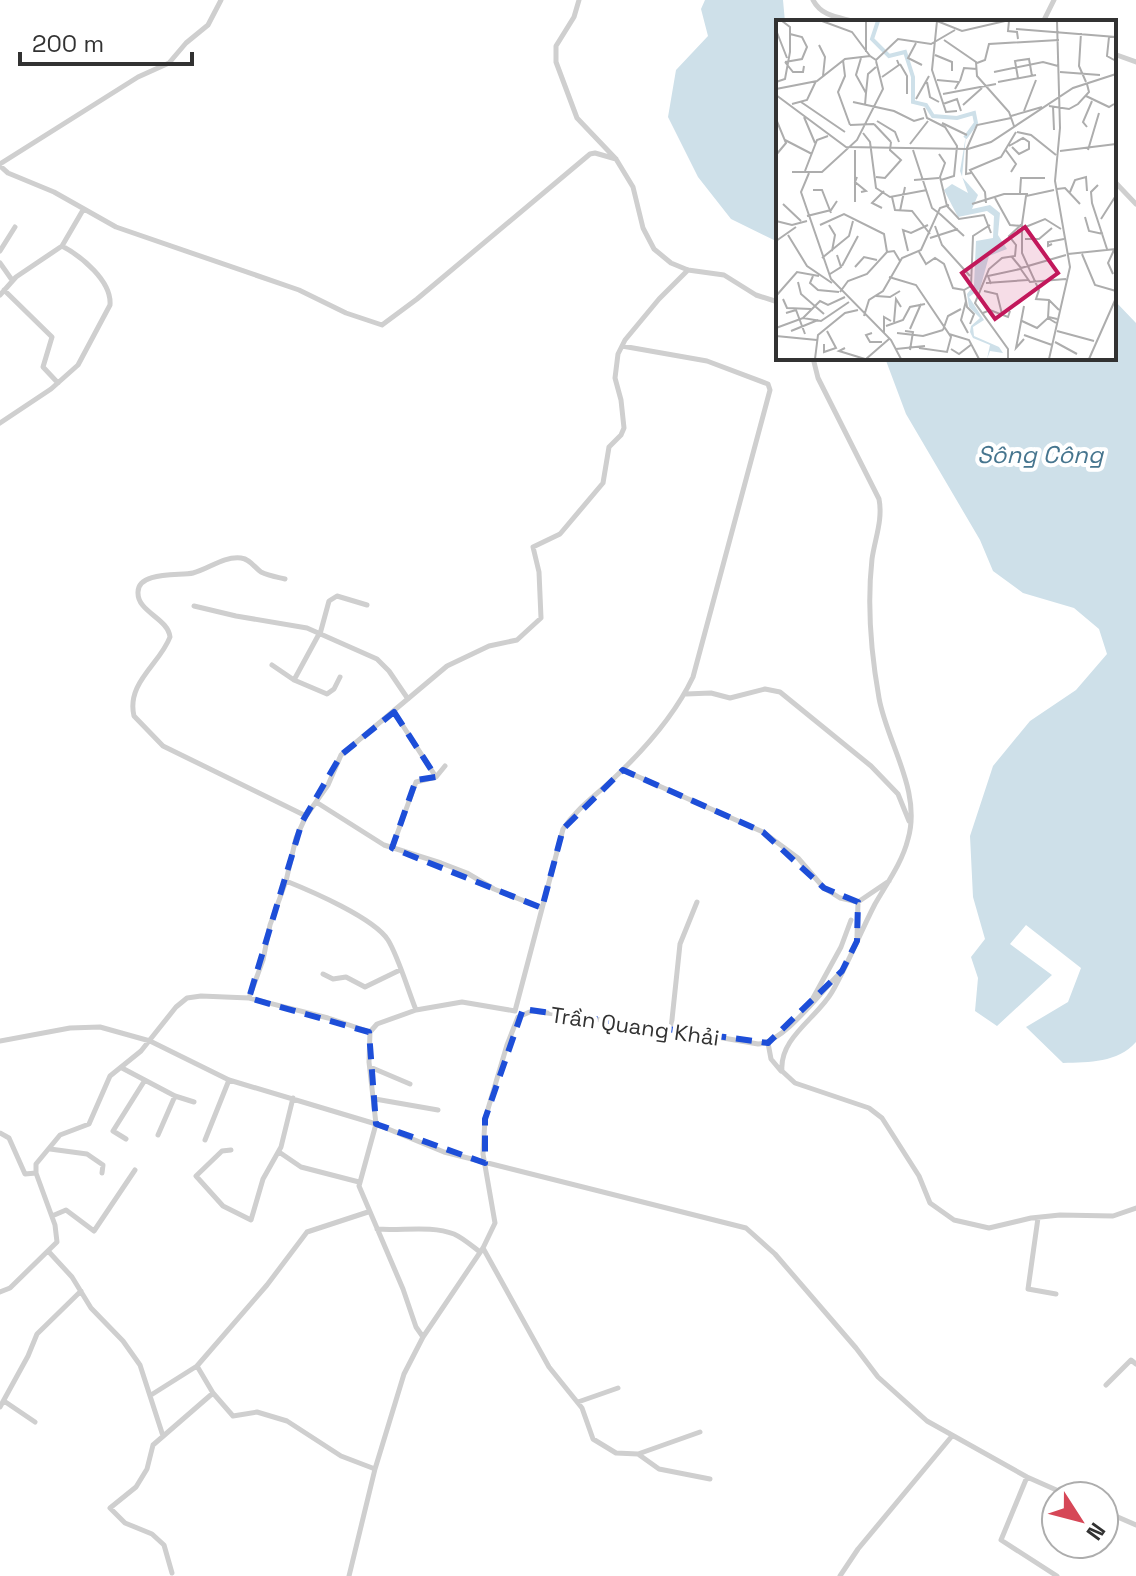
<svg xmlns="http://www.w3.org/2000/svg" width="1136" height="1576" font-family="'Space Grotesk',sans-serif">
<rect width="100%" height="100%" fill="#fff"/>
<path fill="#cee0e9" d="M705,0H783L785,22H778V242L731,219L698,177L668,117L676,70L708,36L701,9Z
M1114,300L1136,323V1042C1117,1063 1090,1062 1063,1063L1026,1027L1068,1002L1081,968L1026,925L1010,944L1052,975L997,1026L975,1011L978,978L971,957L985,939L973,897L970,836L993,766L1030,721L1076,690L1107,654L1099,629L1074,608L1023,593L993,571L980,540L906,414L885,358H1114Z"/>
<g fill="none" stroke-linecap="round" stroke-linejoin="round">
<path stroke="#cfcfcf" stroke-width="5" d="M579,0L574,17L556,46V62L577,118L616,159L633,187L643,228L654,249L671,263L688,270L724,275L756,295L778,302
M813,0C822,17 839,17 856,22
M1043,22L1054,0
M1114,54L1136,62
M0,164L138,77L169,63L186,43L208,25L221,0
M0,166L8,173L54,192L116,227L299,290L346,313L382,325L417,299L590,154L595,153L616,159
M1114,181L1136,204
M0,251L15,227
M0,263L12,280
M4,290L52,337L43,367L58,383
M0,295L16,277L62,246L83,210
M813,358L818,378L879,499C883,520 875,538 872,559C867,604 871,653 879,698C887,743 922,791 908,839C902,863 887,883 875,904C860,933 848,964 832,992C817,1018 779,1038 782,1071L795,1083L869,1108L882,1118L919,1176L930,1203L954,1220L989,1228L1031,1218L1060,1215L1113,1216L1136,1208
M0,423L51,389L78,365L110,305C112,281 81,256 62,246
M285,579C277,577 269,576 261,572C254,567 250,559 241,558C223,556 209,569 193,573C180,576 138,571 138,592C137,612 168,618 170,637C160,664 126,683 134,716L163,746L306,816
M194,606L236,616L307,628L377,659L389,671L408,699
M320,634L329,601L337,596L367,605
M272,665L294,680L327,694L334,689L340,677
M294,680L319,634
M686,694L711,693L730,698L765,689L780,692L871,766L898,794L909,821
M394,712L436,777
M623,770L763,832L798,858L824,888L840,898L858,902L889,881
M316,802L384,845L441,863L467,873L494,889L542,908
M392,848L416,782L436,777L445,766
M286,881C311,891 374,918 388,940C398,956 408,990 416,1010
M857,937L858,902
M323,974L333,979L346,977L365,987L400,970
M249,998L263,960L270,925L286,881L296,838L306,816L328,785L341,755L447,666L489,646L517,640L541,618L539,572L533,547L560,534L603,483L609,447L621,435L624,428L621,400L615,378L618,354L625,340L659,299L688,270
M813,998L841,947L851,920
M515,1011L563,829C576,809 595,796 612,780C643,751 675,715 693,677L770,390L768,384L707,361L622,346
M671,1029L680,944L697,902
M0,1041L70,1028L100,1027L150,1041L229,1080L376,1124L444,1152L746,1228L775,1254L856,1348L878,1377L927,1421L1027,1477L1070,1496
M768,1043L771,1059L781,1071
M370,1067L410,1084
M122,1068L175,1096L194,1102
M375,1099L438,1110
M0,1133L9,1138L25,1174L36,1173
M158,1135L175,1096
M126,1139L113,1131L145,1080
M205,1140L229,1080
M50,1149L87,1154L103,1165L102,1173
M231,1150L222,1151L196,1176L223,1206L251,1220L263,1179L281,1147L293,1098
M279,1152L301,1167L359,1182
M368,1212L307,1232L267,1285L197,1366L213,1393L233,1416L257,1412L287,1421L341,1456L375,1469
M52,1216L66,1210L94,1231L135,1170
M1038,1218L1028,1289L1056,1294
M377,1229C402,1231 431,1225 454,1234C463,1238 472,1246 480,1252
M483,1248L549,1367L582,1408L593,1439L616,1453L638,1454L659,1469L710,1479
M49,1252L72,1277L91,1308L123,1341L140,1365L163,1436
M0,1292L10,1288L57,1242L55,1225L36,1173V1164L60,1135L89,1124L110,1076L141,1051L176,1007L187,998L201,996L249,998L328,1018L370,1032
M423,1337L416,1327L403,1289L359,1186L376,1124L369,1062L370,1032L377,1024L416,1010L462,1002L515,1011
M1106,1385L1131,1360L1136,1364
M151,1395L197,1366
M4,1401L35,1422
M578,1402L618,1388
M0,1407L28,1356L37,1334L81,1291
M638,1454L700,1432
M1027,1477L1001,1540L1057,1576
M1104,1511L1136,1525
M172,1573L164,1545L152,1534L125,1523L110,1508L136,1487L147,1469L153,1445L213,1393
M349,1576L375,1469L404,1374L423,1337L483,1248L495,1223L483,1154L485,1119L507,1045L518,1017L532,1011L671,1029L758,1044C784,1042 818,995 838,975
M840,1576L858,1549L952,1436"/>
</g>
<path fill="none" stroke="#1d4ed8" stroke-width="6" stroke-dasharray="16 10" stroke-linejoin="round" d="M394,712L436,777L416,780L392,848L542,908L563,829L623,770L763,832L824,888L858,902L857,941L842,971L768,1043L523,1009L485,1119V1163L376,1124L369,1032L249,998L302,822L341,755Z"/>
<g text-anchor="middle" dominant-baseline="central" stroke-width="8" stroke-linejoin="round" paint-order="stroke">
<g font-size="22" fill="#323232" stroke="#fff">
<text transform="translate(635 1026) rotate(8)">Trần Quang Khải</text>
</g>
<g font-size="24" font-style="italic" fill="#46758e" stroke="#fff">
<text x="1040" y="454">Sông Công</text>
</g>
</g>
<g transform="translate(776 20)">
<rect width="340" height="340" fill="#fff"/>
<path d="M190,115L186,157L202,175L196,189L214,185L224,193L222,215L231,229L213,236L204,269L193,277L208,300L197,307L198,316L223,327L227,333L214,331L211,339L214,325L197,318L194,312L195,306L204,298L193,287L191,274L198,265L200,221L217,218L218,196L211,191L182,197L168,170L176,164L192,173L184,151Z" fill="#cee0e9"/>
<path fill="none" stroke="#cee0e9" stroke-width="4" d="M102,1L96,19L113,36L129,32L137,57V82L150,85L157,96L181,98L198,93L200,103L189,118"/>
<path fill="none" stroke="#adadad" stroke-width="2" d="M46,1L76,12L94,36M90,1V32M161,1L156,50L170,92L181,91M161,1L186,11L229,1M233,1L232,11L241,12L242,19M240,9L340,17M0,10L11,38M305,13L303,46L310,62M333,17L331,36L340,41M168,20L200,42L201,56L233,92L238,106M140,23L132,38L146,45M43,25L49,37L47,56M159,35L176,42V51M85,38L80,55L90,73L89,85M67,40L69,56L62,72L74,105M9,42L26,39L31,27L26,17L14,14M9,42L17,52H27L28,46M201,43L209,40L213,24L283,20M124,44L131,56V74M218,52L267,42L282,46M284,52L324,55M106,57L123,45L121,40M242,58L239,41L253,39L256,56M161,60L183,62L179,69M184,61L188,48L201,49M0,62L9,59L14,32V7L6,1M151,62L154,77L163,82M222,62L260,55M0,69L41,61L69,39L94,36L100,40L122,19L155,24L179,10M90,73L92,54L100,47M167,74L220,64M0,75L70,127L192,129L215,122L297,68L340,54M310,76L333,87L338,84M140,79L153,56M25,82L69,112M77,82L118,91L138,101L148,98M16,84L31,80L40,61M167,84L181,79L185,91M187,85L206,68M273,86L293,89L302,84L313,72L311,64M277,86L278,110M148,88L151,98L169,107L181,126L178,156L165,160M248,91L260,60M235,96L266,87M28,97L39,123M101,101L119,112L123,122M166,103L191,115M98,104L115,122M74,105L98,104M311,107L307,102L316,81M241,112L255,115L280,135M87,113L94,122L100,168L114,177L151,170M9,120L36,134M134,124L152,101M233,126L247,118L253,122V129L243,134L236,127M229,129L240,144L235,152M79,130V182M137,130L156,188L164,194M312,130L323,93M284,131L340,124M163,134L169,143L164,157L171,186M0,135L10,123L0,99M29,151L41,120L52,116M16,152H46L81,120L107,69L100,41M33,153L25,172L55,259L115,320L125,339M195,153L190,154L191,128L201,105L235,98M81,157L79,162L90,171L85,172M100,157L109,158L125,140L114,130L115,122M138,160L163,158M322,165L315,172L316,183L331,229M281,169L289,168L304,184M37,170H46L55,193M294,172L299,160L310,157L311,171M244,173L245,158H269M116,177L119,190L136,191L154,214M219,178L234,205L246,206V233L263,270L260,279L273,280L283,290M210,183L209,172L194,150L225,137L240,112M7,184L25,201M196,184L228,174H252M171,186L183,199L208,195L215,213M106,188L96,183L108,171M124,191L129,167M164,194L188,216M31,196L55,190L61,181M309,197L313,211L327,214M325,199L339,177M0,201L16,205L31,201M44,205L68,194L108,214L111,232M53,205L59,215L56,231M159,206L166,225L194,256M247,208L269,199L285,209M12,215L31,246L56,263M154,218L182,209M249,219H263L276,208M0,221L20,207M276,224L272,226V222L288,219M132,231L127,210L135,213L152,205M143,232L150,244L159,238L168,244L177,268L188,270L195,266L197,216L214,205M292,234L340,229M306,234L319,265L340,271M236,237L245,248L290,235M46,238L73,216L77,201M66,246L82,216M79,247L88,237L101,240M244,248L254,262L290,259M54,254L65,247L61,235M337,254L332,243L338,230M37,256L34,263L42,270L63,272M113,257L140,265L175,317L171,332L143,328M22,262L25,274L48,294M210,263L252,260M215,264L212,256L244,249M188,270L191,287L198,294L194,304M208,271L221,274L226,294M64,272L72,261L91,254L111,232L118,231L124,241M0,276L21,252L43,256M100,276L114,277L124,271M7,279L11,288L35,289M190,281L185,300L192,313M273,281L272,298L280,303M248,286L240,328L248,319M10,293L20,290L29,314M207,293L214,290L232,297L234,291M88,296L93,280L107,271L126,238L145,230L164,188L173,185M27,298L44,281L52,285L69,277M246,301L261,308L273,297L281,299M118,302L120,279L125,287M110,306L127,300L134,287L149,284M0,308L27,298L45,301L73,282M134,309L145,284M167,310L172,296L185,289M15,311L42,300M129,311L137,312L134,330M281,311L318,321M96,313L90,315L94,322H106M108,313V297L115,301M121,313L147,316L167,310M173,314L193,320L203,339M248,315L276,325M0,316L41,320M279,322L301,334M48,324V332L60,328L51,311M69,328L63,331L89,339M120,329L149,326M175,329L183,334L196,324M39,339L42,315L69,293L82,290M90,339L113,319M247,339H232V329L199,283L213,249L226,238L239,236L240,225L233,216L246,204L250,176L278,170M273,339L294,247L279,161L284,108L281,1M313,339L340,278"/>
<path fill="#c2185b" fill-opacity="0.15" stroke="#c2185b" stroke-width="4" d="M249,207L282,253L219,299L186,253Z"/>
<rect width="340" height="340" fill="none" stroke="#323232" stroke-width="4"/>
</g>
<g transform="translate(1080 1520) rotate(126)"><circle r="38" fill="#ffffff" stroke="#adadad" stroke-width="2"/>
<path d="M0-6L14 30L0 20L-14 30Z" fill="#d64757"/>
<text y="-12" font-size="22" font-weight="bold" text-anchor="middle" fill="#323232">N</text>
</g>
<path d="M20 52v12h172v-12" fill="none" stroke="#323232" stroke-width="4"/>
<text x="32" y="52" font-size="24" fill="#323232" stroke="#ffffff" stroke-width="6" paint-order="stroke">200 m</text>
</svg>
